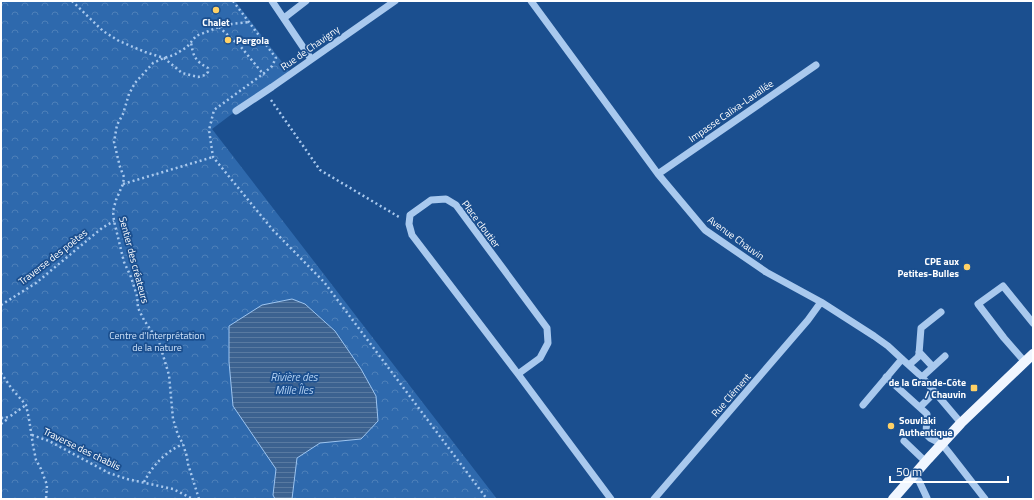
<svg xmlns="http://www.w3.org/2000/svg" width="1034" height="500" font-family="'Titillium Web',sans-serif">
<defs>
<pattern id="forest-crowns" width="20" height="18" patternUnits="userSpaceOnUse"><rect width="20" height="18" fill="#2e69ad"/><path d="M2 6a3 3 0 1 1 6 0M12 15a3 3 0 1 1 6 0" fill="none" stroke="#4d80b9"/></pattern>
<pattern id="water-rules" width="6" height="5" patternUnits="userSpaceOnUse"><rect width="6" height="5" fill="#3c6290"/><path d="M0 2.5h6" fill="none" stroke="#597aa1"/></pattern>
</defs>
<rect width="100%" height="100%" fill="#1b4f8f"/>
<path fill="url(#forest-crowns)" d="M1,1H235L289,71L212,129L497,499H1Z"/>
<path fill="url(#water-rules)" stroke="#9cc4f0" d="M292,299L305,304L335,331L361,369L376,396L378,421L361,439L320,443L297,458L292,499H275L273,495L276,469L233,406L229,362V326L262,305Z"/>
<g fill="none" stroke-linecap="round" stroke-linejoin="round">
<path stroke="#a9c9ee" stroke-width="2.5" stroke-dasharray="2 3" stroke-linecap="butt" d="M72,1L103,31L119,41L145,52L164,58L182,73L198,77L205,75L208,72V68C195,61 193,56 191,42
M233,1L276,58L272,66L263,74L214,110L209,130L213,157L272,229L324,282L487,499
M219,27L241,47L264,75
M271,100L320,170L399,217
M123,184L213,157
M1,305L36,283L102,228L114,221
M1,373L12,389L26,405L29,419L33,445L36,460L41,469L47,485L46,499
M1,418L9,417L26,405
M1,424L9,418
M32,435L49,441L109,473L127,479L173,489L193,499
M144,482C153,465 165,452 183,444
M199,499L188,464L187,457L183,444L178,435L173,419L169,375L159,342L144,320L138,308L137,296L131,277L124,262L114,221L113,211L116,200L123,184L124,177L120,167L114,142L117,125L123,114L129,94L135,83L153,63L164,58L174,55L187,47L196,36L219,27L232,24L249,22"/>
<path stroke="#a9c9ee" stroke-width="7" d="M272,1L311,59
M531,1L658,174L705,230L766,272L821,302L874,336L888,346L902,359L922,377L961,423
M284,18L306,1
M236,111L272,87L395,1
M658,174L816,65
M919,352L933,367
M1025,362L1004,338L978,304L1003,286L1033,323
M909,365L918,357L919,354L921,328L941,312
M518,374L540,358L548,343L547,328L456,205L446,199L431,200L410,215L409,224L412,235L518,374L611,499
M886,377L927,414L926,434L930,438L942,444L950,454L985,499
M922,377L945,356
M863,405L902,359
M920,407L935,392
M904,441L926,462
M914,475L919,481L927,498L926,499
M654,499L808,320L821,302"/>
<path stroke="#f0f6ff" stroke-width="10" d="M893,499L928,459L961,423L1033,354"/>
</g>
<g fill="#ffd166" stroke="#1b4f8f" stroke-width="1.5">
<circle cx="216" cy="10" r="4"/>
<circle cx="228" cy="40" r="4"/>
<circle cx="967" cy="267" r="4"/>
<rect x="970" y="384" width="8" height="8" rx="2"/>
<circle cx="891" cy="426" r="4"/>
</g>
<g text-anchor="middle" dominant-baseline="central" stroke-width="3.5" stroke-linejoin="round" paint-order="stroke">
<g font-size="10" font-weight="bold" fill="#fff" stroke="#1b4f8f" text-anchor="start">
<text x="216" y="22" text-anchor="middle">Chalet</text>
<text x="236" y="40">Pergola</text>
<text x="959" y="261" text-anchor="end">CPE aux<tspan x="959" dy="12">Petites-Bulles</tspan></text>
<text x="966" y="382" text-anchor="end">de la Grande-Côte<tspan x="966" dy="12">/ Chauvin</tspan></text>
<text x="899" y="420">Souvlaki<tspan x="899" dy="12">Authentique</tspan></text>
</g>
<g font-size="10" fill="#fff" stroke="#1b4f8f">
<text transform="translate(310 48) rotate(-35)">Rue de Chavigny</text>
<text transform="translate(731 111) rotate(-35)">Impasse Calixa-Lavallée</text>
<text transform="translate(481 224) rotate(53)">Place cloutier</text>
<text transform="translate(736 238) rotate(36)">Avenue Chauvin</text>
<text transform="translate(53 257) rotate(-38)">Traverse des poètes</text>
<text transform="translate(134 260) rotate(75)">Sentier des créateurs</text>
<text transform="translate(731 395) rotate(-49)">Rue Clément</text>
<text transform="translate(82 449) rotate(26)">Traverse des chablis</text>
</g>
<g font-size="10" fill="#cfe3fa" stroke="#1b4f8f">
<text x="157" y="335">Centre d'Interprétation<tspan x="157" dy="12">de la nature</tspan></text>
</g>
<g font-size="11" font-style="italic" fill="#b5d3f5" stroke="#1b4f8f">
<text x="294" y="377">Rivière des<tspan x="294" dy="13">Mille Îles</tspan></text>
</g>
</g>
<rect width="1034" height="500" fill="none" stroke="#ffffff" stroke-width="4"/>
<path d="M890 476v6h118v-6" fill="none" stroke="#ffffff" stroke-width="2"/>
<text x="896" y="476" font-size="12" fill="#ffffff" stroke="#1b4f8f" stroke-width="3" paint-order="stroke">50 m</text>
</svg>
